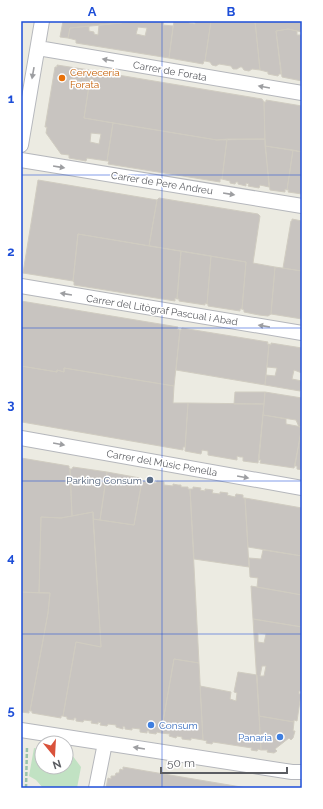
<svg xmlns="http://www.w3.org/2000/svg" width="323" height="809" font-family="Raleway,sans-serif">
<rect width="100%" height="100%" fill="#ecebe2"/>
<path fill="#c1e2c3" d="M34,748L42,750V767H66V754L72,755L81,767L77,788H43L36,780L29,776Z"/>
<path fill="#c8c4c0" stroke="#d0ccc1" fill-rule="evenodd" d="M63,21H122V23L70,28L68,38L60,37Z
M137,21H164L163,25L173,26L169,58L76,43V40L68,38L70,28L89,26V31L94,32V34L98,35L99,25ZM138,27L147,28L145,36L136,34Z
M174,21H189V23L195,24V21H211L205,61H204L203,64L169,58Z
M211,21H255L260,70L252,69L249,71L244,70L242,67H240L237,69H233L231,66L219,64L216,66L212,65L210,62L205,61Z
M255,21H302V32L288,29L276,31L281,74H279L278,76L268,74V72L260,70Z
M288,29L297,31V35H302V81L282,77L276,31Z
M57,65L89,70V73H91L84,118L113,123L107,161L87,158L86,161L69,158V155L61,154L46,133L47,127H45L55,67H57ZM91,133L101,134L99,144L90,142Z
M94,71L262,99L264,102L265,139L217,140L84,118L91,73H93Z
M266,100L302,106V152L265,146L264,102H266Z
M113,123L217,140L227,139L222,179H220V182L108,164L109,161H107Z
M227,139H265L269,187L260,185L259,188L248,186L249,184L246,183V186L238,184V182H236L235,184L230,183V181L222,179Z
M265,146L293,150L287,190L285,189V192L270,190Z
M293,150L302,152V194L288,192L289,190H287Z
M38,180L157,200L149,246L78,234L73,281L23,273Z
M159,198L258,214L260,216L253,263L275,267L271,314L268,316L259,315L244,312V310L242,309L246,262L149,246L157,200Z
M292,219L302,221V261L301,271L283,268L291,221H292Z
M78,234L181,251L177,299L175,298V301L74,285V282L73,281Z
M181,251L211,256L207,304L205,303V305L179,301V299H177Z
M211,256L246,262L242,309H240V311L208,306V304H207Z
M275,267L302,271V319L271,314Z
M21,301L178,327L177,329L180,330L174,386L64,368V372L57,370V372L21,366Z
M182,328L268,342L267,344H269L265,385L176,370L180,330H181Z
M271,343L302,348V373L294,370L292,379L302,381L300,391L265,385L266,375L275,376L277,368L267,367L269,344L271,345Z
M21,366L57,372V370L64,372V368L174,386L173,403H188L185,447H183V450L22,422Z
M235,392H265L264,404H234Z
M265,392L302,398V431H301L302,427H299L296,420L263,415Z
M188,403L264,404L258,463L243,461V457H240L237,456V460L208,455V451L202,450L201,454L185,451Z
M263,415L286,419V424L302,427L294,468L260,463L261,460H259Z
M301,431H302V470L297,469V466H295Z
M21,458L69,466V468L70,469L72,516L61,518L41,517L39,593L21,592Z
M73,467L107,472L100,520L93,519V512L72,516L70,469H72Z
M107,472L140,478V480L142,481L134,525L100,520Z
M147,479L154,481V483H156L157,481L164,482V485L173,486V484L178,485H181V487H188V489H190L199,663L174,659L161,733L157,732L156,734L149,733V731H147V733L140,732V729L132,728V730L125,729V727L123,726V729L116,727V725L108,724L107,726L100,725L101,723L98,722V724L91,723L92,721L84,720L83,722L76,721V718H74V720L67,719V717L63,716L76,642L101,647L93,519L134,525L142,481L146,482Z
M193,487L201,488L200,490L205,491V489L213,490L212,493L220,494V492L228,493L227,495L235,497L236,494L243,495V498H245L249,567L194,559L190,489H193Z
M245,498L302,508V556L248,547Z
M93,512L101,647L76,642L63,716H61V718L32,713V711H30L48,613L50,593H39L41,517L61,518Z
M263,550L302,556V595L257,587L258,578L250,577L249,558L261,559Z
M251,586L302,595V627L253,619Z
M21,592L50,593L48,613L30,711L29,710V713L21,712Z
M253,619L302,627V691H299V694H301L297,721L294,720V722L259,716ZM258,633L266,634L264,643L258,642ZM262,666H266L264,676H260Z
M174,659L199,663L203,740L191,738V740H190L182,739V737L177,736L176,738L169,736L170,734L161,733Z
M238,672L257,675L261,750L258,749L257,751L251,750L252,748L213,742L212,744L206,743L207,741L203,740L200,686L231,692L230,699L236,701L237,693L234,692Z
M259,716L294,722L293,731H295L293,738L291,740L289,738L275,749L277,751L274,753L267,752L268,750H261Z
M123,767L146,771L247,788H106L108,778L111,779V776H115L116,773H119L120,769L123,770Z"/>
<g fill="none" stroke-linecap="round" stroke-linejoin="round">
<g stroke="#b5b7bc" stroke-width="16">
<path id="street" d="M38,48L302,93
M21,145L42,21
M21,160L302,206
M21,286L302,333
M21,438L302,488
M21,730L292,772H302
M96,788L105,743"/>
</g>
<path stroke="#9bc2a9" stroke-width="2.5" stroke-dasharray="4 2" stroke-linecap="butt" d="M26,788L27,747"/>
<use href="#street" stroke="#fff" stroke-width="14"/>
</g>
<defs><path id="oneway-solid" d="M-6-.8H1V-3.2L6.5 0L1 3.2V.8H-6Z"/></defs>
<g fill="#9d9ea1">
<use href="#oneway-solid" transform="translate(108 60) rotate(-170)"/>
<use href="#oneway-solid" transform="translate(33 73) rotate(100)"/>
<use href="#oneway-solid" transform="translate(264 87) rotate(-170)"/>
<use href="#oneway-solid" transform="translate(59 167) rotate(9)"/>
<use href="#oneway-solid" transform="translate(229 194) rotate(9)"/>
<use href="#oneway-solid" transform="translate(66 294) rotate(-171)"/>
<use href="#oneway-solid" transform="translate(264 326) rotate(-171)"/>
<use href="#oneway-solid" transform="translate(59 444) rotate(10)"/>
<use href="#oneway-solid" transform="translate(243 477) rotate(10)"/>
<use href="#oneway-solid" transform="translate(139 748) rotate(-171)"/>
</g>
<path fill="none" stroke="#1d4ed8" stroke-width="1" stroke-opacity="0.55" d="M162,21V788M21,175H302M21,328H302M21,481H302M21,634H302"/>
<circle fill="#e8710a" stroke="#fff" stroke-width="1.5" cx="62" cy="78" r="4"/>
<circle fill="#5c6f8a" stroke="#fff" stroke-width="1.5" cx="150" cy="480" r="4"/>
<g fill="#3f7fe0" stroke="#fff" stroke-width="1.5">
<circle cx="151" cy="725" r="4"/>
<circle cx="280" cy="737" r="4"/>
</g>
<g text-anchor="middle" dominant-baseline="central" stroke-width="3" stroke-linejoin="round" paint-order="stroke">
<g font-size="10" fill="#5b5d62" stroke="#fff">
<text transform="translate(170 71) rotate(10)">Carrer de Forata</text>
<text transform="translate(162 183) rotate(9)">Carrer de Pere Andreu</text>
<text transform="translate(162 310) rotate(9)">Carrer del Litògraf Pascual i Abad</text>
<text transform="translate(162 463) rotate(10)">Carrer del Músic Penella</text>
</g>
<g font-size="10" fill="#c56008" stroke="#fff" text-anchor="start">
<text x="70" y="72">Cervecería<tspan x="70" dy="12">Forata</tspan></text>
</g>
<g font-size="10" fill="#4e5e75" stroke="#fff" text-anchor="end">
<text x="142" y="480">Parking Consum</text>
</g>
<g font-size="10" fill="#366cbe" stroke="#fff" text-anchor="start">
<text x="159" y="725">Consum</text>
<text x="272" y="737" text-anchor="end">Panaria</text>
</g>
</g>
<rect width="323" height="809" fill="none" stroke="#ffffff" stroke-width="44"/>
<g transform="translate(54 755) rotate(162)"><circle r="19" fill="#ffffff" stroke="#bdbec0"/>
<path d="M0-3L7 15L0 10L-7 15Z" fill="#d9523b"/>
<text y="-6" font-size="11" font-weight="bold" text-anchor="middle" fill="#5b5d62">N</text>
</g>
<path d="M161 767v6h126v-6" fill="none" stroke="#5b5d62" stroke-width="2"/>
<text x="167" y="767" font-size="12" fill="#5b5d62" stroke="#ffffff" stroke-width="3" paint-order="stroke">50 m</text>
<rect x="22" y="22" width="279" height="765" fill="none" stroke="#1d4ed8" stroke-width="1.5"/>
<g font-size="13" text-anchor="middle" font-weight="bold" fill="#1d4ed8">
<text x="92" y="16">A</text>
<text x="231" y="16">B</text>
<text x="11" y="103">1</text>
<text x="11" y="256">2</text>
<text x="11" y="409">3</text>
<text x="11" y="562">4</text>
<text x="11" y="715">5</text>
</g>
</svg>
